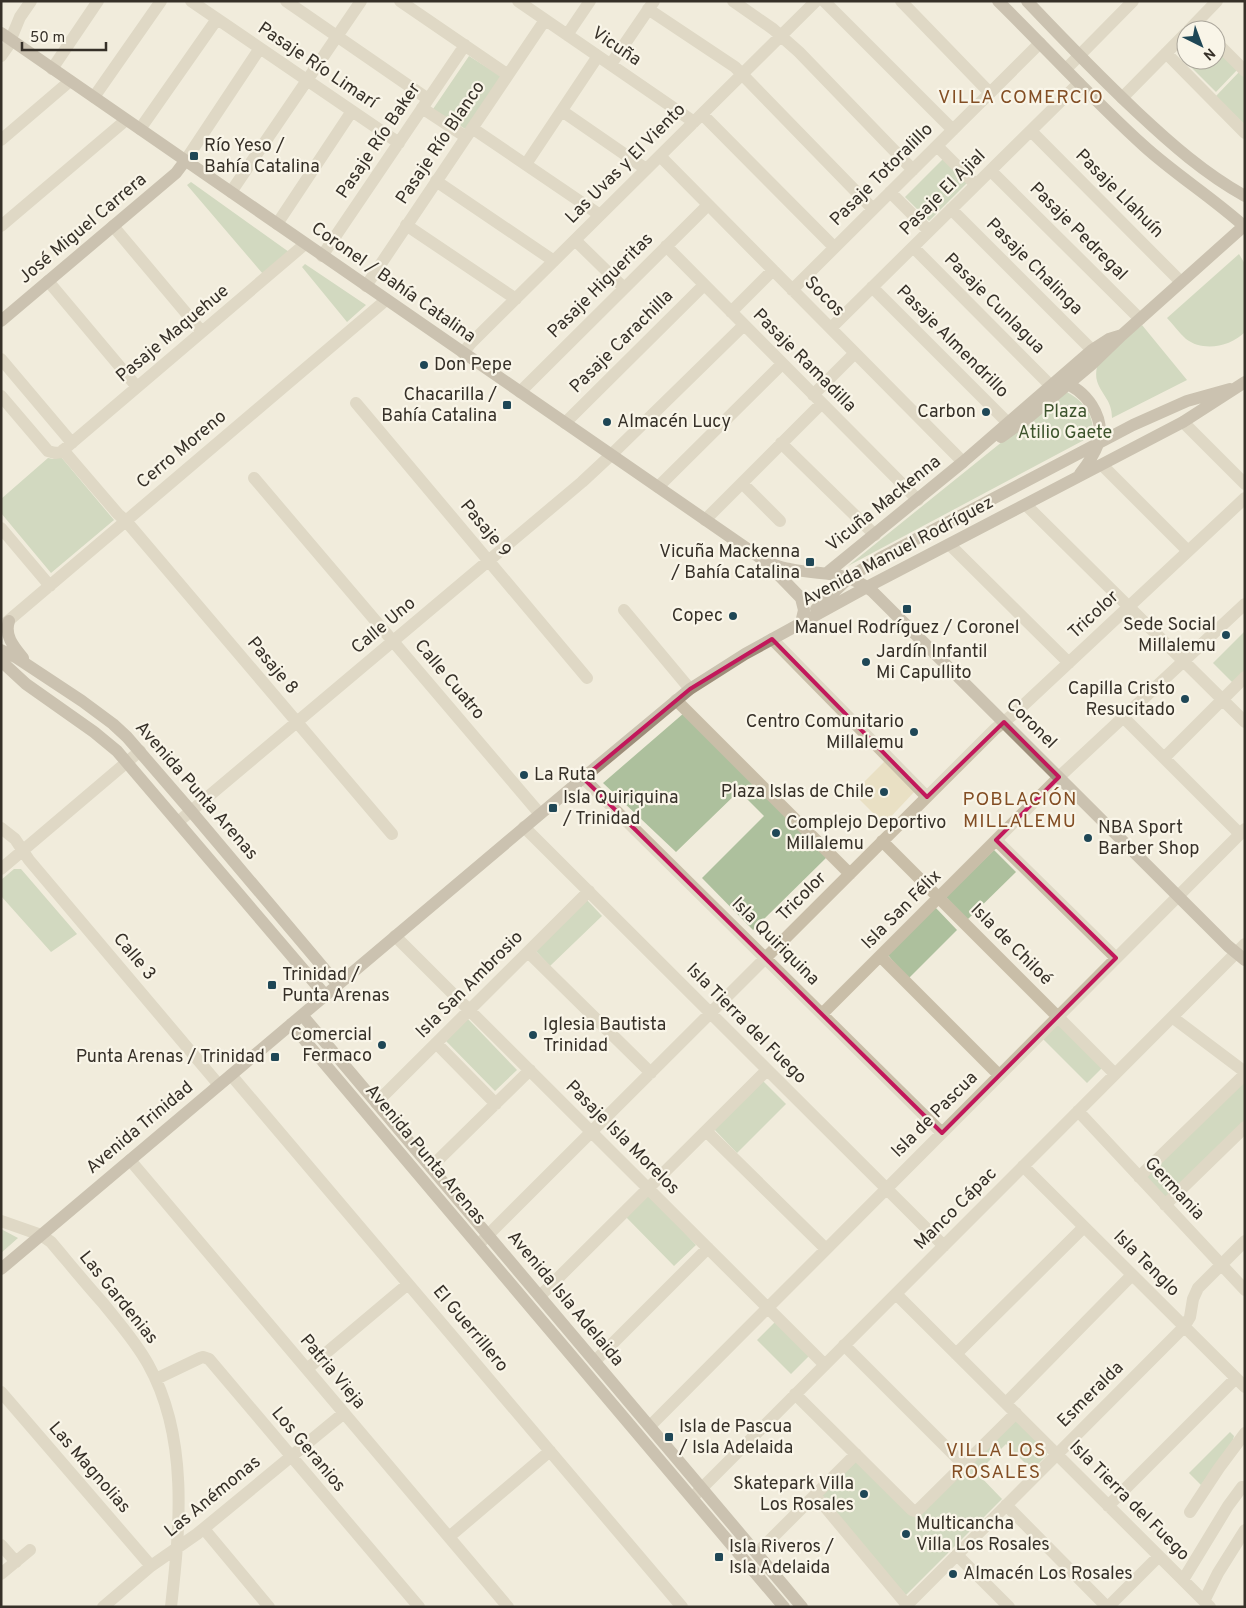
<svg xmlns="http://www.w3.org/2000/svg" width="1246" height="1608" font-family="Overpass,sans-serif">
<rect width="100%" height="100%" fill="#f1ecdc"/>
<path fill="#adc09d" d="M1216,49L1237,70L1216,92L1183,59L1186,56V60H1216Z
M469,56L502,77L467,130L433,109Z
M1240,71L1245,76V125L1216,96Z
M944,158L968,182L929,221L905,197Z
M191,182L289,252L263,274L187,185Z
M1239,254L1245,264V332C1230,347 1203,352 1186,339C1179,333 1173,324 1167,318Z
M305,264L366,305L347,322L302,267Z
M1142,325L1187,380L1112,418C1112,400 1102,396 1097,381C1095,374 1097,367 1098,361Z
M1065,391C1081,399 1091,410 1093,428L1086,439L848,566Z
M61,457L114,520L51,573L1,513V499L48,458L53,459Z
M1245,631V671L1233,683L1213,663Z
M684,713L827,857L753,930L702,878L764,816L739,791L676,852L603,783Z
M994,850L1016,872L967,920L946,897Z
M14,869H21L77,934L51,952L1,896V880Z
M587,900L602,916L550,966L535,950Z
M935,907L957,930L908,979L888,955Z
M468,1019L517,1070L495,1091L446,1041Z
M1058,1021L1104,1066L1087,1083L1042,1038Z
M761,1079L786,1104L737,1153L713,1128Z
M1245,1081V1121L1167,1201L1145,1178Z
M648,1194L696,1245L674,1266L625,1216Z
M1,1229L18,1238L1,1253Z
M775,1322L809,1356L791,1374L757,1340Z
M1014,1419L1047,1452V1455L1032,1470L1006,1444L977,1473L1002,1499L906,1595L817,1495L856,1457L914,1515Z
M1230,1432L1234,1436L1233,1440L1201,1485L1189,1473Z"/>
<path fill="#e9e0c4" d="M885,761L915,791L884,824L853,793Z"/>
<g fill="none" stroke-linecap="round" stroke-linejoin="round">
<path stroke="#c9bea8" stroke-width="12" d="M191,1L399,143
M286,1L428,99
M400,1L508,75
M518,1L694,122
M733,1L773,29L799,52L913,170
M824,1L953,130
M901,1L990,93
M648,9L735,67L873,209
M1189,30L1217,1
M567,35L590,1
M1216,42L1245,71
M1166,53L1245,133
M1,56L8,46L20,17L31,1
M611,64L654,1
M52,69L98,1
M1066,69L1133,1
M94,97L161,1
M1122,98L1186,33
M422,108L466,137
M562,111L646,169
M702,114L834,247
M472,128L600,215
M140,129L217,19
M1031,131L1181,282
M1,140L70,81
M937,146L976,185
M660,156L963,462
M185,161L260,48
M526,164L598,56
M991,171L1140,319
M436,181L554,261
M231,192L361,1
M890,192L929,231
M951,209L1092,350
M277,224L352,111
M406,225L516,299
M1,226L126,120
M113,226L202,332
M575,240L624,288
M666,246L918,500
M913,247L1051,386
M322,256L465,45
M48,281L137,387
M366,286L545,20
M872,287L1007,422
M792,290L1040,43
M731,312L773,270
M831,328L1079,83
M463,353L471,343L816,1
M1,359L72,443
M520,392L708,205
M813,395L855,353
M1,396L48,451L55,453L61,452L305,244
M356,403L587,678
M1183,422L1245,484
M565,423L704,285
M781,443L875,535
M63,450L118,514L126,521L392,834
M1102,465L1188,551
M254,478L540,814
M742,483L780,521
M658,487L782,364
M1026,505L1245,722
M705,520L822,403
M1,528L50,586
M950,545L1069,663
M624,610L690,689
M1,627L386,300
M772,639L927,797
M676,700L850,874
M1123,717L1240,834
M1164,758L1245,677
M583,778L942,1133
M178,822L582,482L611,455L744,325
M524,827L944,1246
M1,828L15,839L29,860L219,1085
M996,840L1116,958
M882,841L1115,1074
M1,869L140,751
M395,936L825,1365
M528,952L651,1073
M880,956L999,1075
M822,1014L1059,777L1245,604
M1172,1017L1245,1072
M436,1043L496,1104
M231,1075L682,1607
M376,1103L589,891
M1078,1111L1245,1290
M706,1131L826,1249
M130,1160L508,1607
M1023,1166L1245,1387
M431,1167L530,1070
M1139,1177L1245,1074
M1165,1205L1245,1127
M1,1221L41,1235L51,1242C68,1262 85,1283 103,1303C119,1323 136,1342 148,1364C189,1437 180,1527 171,1607
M478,1245L995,729L1015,713L1245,498
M896,1294L1210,1607
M540,1296L767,1070
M844,1345L964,1465
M956,1354L1084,1227
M595,1361L708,1248
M307,1369L408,1284
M156,1379L200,1358L203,1357L209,1359L419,1607
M1,1392L151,1566
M795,1394L912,1510L915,1511L918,1510L1016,1413
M1006,1403L1132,1275
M650,1426L1245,829
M815,1495L907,1605
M694,1496L1245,944
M1006,1505L1107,1607
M1108,1506L1236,1378
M1190,1512L1219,1468L1245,1433
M204,1529L269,1607
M449,1537L550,1451
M1,1545L16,1562
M757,1553L856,1454
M957,1555L1009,1607
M1,1574L30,1550
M1183,1580L1228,1506L1242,1487
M1204,1601L1218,1573L1245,1530
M103,1607L151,1566L197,1534L344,1413
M905,1607L1184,1327L1190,1317L1193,1299L1198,1288L1245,1241
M1108,1607L1159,1556"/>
<path stroke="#9d8e7a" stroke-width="12" d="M998,1C1047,49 1093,100 1144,146C1176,175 1213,198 1245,227
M1027,1C1063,39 1099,76 1137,112C1170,143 1205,174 1245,196
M1,33L765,561L801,598L804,610L801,623
M1,321L176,173L185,161
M1061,382C1086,389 1106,417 1098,444C1094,455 1087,465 1080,474
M1001,437L1029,417L1091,365L1122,335L1245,225
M767,562C775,565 782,568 790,569C822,576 844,569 872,591L1228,946L1245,960
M827,573L963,462L1092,350L1109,339L1122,335
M816,609L850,577L880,558L1133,425L1187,401L1230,389
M9,621C4,636 14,647 23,658
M1,650L17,658L82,701L113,724L127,737L191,811L338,985
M1,661L26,684L94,732L117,751L325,995
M302,1015L802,1607
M291,1024L784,1607
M1,1269L583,778L690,689L745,654L867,587L1183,422L1245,382"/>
</g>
<path d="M0 0H1246V1608H0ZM772,639L927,797L1004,722L1059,777L996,840L1116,958L942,1133L583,778L690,689Z" fill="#f1ecdc" fill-opacity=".55" fill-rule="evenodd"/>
<path fill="none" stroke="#c2185b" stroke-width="4" stroke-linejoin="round" d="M772,639L927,797L1004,722L1059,777L996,840L1116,958L942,1133L583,778L690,689Z"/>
<g fill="#1f4756" stroke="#f9f5e8" stroke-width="2">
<rect x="189" y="151" width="10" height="10" rx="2.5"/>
<circle cx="424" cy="365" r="5"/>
<rect x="502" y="400" width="10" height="10" rx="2.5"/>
<circle cx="986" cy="412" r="5"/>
<circle cx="607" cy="422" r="5"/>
<rect x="805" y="557" width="10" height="10" rx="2.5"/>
<rect x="902" y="604" width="10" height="10" rx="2.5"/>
<circle cx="733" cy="616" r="5"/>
<circle cx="1226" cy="635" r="5"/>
<circle cx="866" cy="662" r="5"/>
<circle cx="1185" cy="699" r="5"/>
<circle cx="914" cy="732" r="5"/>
<circle cx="524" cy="775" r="5"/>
<circle cx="884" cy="792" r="5"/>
<rect x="548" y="803" width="10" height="10" rx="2.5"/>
<circle cx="776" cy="833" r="5"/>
<circle cx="1088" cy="838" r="5"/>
<rect x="267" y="980" width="10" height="10" rx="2.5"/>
<circle cx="533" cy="1035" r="5"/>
<circle cx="382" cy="1045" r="5"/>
<rect x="270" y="1052" width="10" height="10" rx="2.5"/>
<rect x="664" y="1432" width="10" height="10" rx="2.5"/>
<circle cx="864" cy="1494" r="5"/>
<circle cx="906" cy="1534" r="5"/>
<rect x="714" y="1552" width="10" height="10" rx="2.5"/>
<circle cx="953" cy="1574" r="5"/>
</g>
<g text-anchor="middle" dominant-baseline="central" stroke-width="4.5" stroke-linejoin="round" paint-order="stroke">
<g font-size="18" fill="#363028" stroke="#f9f5e8">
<text transform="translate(616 47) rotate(34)">Vicuña</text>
<text transform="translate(317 66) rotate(34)">Pasaje Río Limarí</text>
<text transform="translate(379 141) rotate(-56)">Pasaje Río Baker</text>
<text transform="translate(441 143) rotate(-56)">Pasaje Río Blanco</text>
<text transform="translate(626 164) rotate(-45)">Las Uvas y El Viento</text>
<text transform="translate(882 175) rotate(-45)">Pasaje Totoralillo</text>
<text transform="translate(943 193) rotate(-45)">Pasaje El Ajial</text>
<text transform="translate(1119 194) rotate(45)">Pasaje Llahuín</text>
<text transform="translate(83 229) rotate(-40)">José Miguel Carrera</text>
<text transform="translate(1078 232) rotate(45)">Pasaje Pedregal</text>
<text transform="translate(1034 267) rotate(45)">Pasaje Chalinga</text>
<text transform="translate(393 283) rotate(35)">Coronel / Bahía Catalina</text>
<text transform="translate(601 286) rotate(-45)">Pasaje Higueritas</text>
<text transform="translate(824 297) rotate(45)">Socos</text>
<text transform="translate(994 304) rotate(45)">Pasaje Cunlagua</text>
<text transform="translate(173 334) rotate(-40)">Pasaje Maquehue</text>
<text transform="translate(622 342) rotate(-45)">Pasaje Carachilla</text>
<text transform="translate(952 342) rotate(45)">Pasaje Almendrillo</text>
<text transform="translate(804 361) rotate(45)">Pasaje Ramadilla</text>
<text transform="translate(182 450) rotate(-40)">Cerro Moreno</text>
<text transform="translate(884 504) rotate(-39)">Vicuña Mackenna</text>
<text transform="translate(485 529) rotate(50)">Pasaje 9</text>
<text transform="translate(898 552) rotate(-28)">Avenida Manuel Rodríguez</text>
<text transform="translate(1094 615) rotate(-43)">Tricolor</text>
<text transform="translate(384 626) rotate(-40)">Calle Uno</text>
<text transform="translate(272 666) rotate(50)">Pasaje 8</text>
<text transform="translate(449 680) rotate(50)">Calle Cuatro</text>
<text transform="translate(1031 724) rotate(45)">Coronel</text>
<text transform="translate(196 791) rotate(49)">Avenida Punta Arenas</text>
<text transform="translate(802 897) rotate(-45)">Tricolor</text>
<text transform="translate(902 910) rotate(-45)">Isla San Félix</text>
<text transform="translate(775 942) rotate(45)">Isla Quiriquina</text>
<text transform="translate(1011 945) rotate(45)">Isla de Chiloé</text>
<text transform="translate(134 957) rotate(50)">Calle 3</text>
<text transform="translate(470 985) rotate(-45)">Isla San Ambrosio</text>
<text transform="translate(746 1024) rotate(45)">Isla Tierra del Fuego</text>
<text transform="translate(935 1115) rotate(-45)">Isla de Pascua</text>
<text transform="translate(140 1128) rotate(-40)">Avenida Trinidad</text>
<text transform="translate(622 1138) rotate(45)">Pasaje Isla Morelos</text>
<text transform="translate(425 1155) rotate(50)">Avenida Punta Arenas</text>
<text transform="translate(1174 1189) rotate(47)">Germania</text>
<text transform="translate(956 1209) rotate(-45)">Manco Cápac</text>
<text transform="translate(1146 1264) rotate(45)">Isla Tenglo</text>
<text transform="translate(118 1298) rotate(51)">Las Gardenias</text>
<text transform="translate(565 1299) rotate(50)">Avenida Isla Adelaida</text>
<text transform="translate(470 1329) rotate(50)">El Guerrillero</text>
<text transform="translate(332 1372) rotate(50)">Patria Vieja</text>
<text transform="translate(1091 1395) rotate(-45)">Esmeralda</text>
<text transform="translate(308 1450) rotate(50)">Los Geranios</text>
<text transform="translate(89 1468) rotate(49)">Las Magnolias</text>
<text transform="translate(213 1497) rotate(-39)">Las Anémonas</text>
<text transform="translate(1129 1501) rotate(45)">Isla Tierra del Fuego</text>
</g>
<g font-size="18" fill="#363028" stroke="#f9f5e8" text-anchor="start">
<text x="204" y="146">Río Yeso /<tspan x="204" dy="21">Bahía Catalina</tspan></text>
<text x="434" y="365">Don Pepe</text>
<text x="497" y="395" text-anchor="end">Chacarilla /<tspan x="497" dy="21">Bahía Catalina</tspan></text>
<text x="976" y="412" text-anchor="end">Carbon</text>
<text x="617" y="422">Almacén Lucy</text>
<text x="800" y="552" text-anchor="end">Vicuña Mackenna<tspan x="800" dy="21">/ Bahía Catalina</tspan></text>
<text x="723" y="616" text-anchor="end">Copec</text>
<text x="1216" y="625" text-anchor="end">Sede Social<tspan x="1216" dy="21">Millalemu</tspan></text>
<text x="907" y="628" text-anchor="middle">Manuel Rodríguez / Coronel</text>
<text x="876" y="652">Jardín Infantil<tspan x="876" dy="21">Mi Capullito</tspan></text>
<text x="1175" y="689" text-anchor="end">Capilla Cristo<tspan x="1175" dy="21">Resucitado</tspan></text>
<text x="904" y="722" text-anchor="end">Centro Comunitario<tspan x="904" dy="21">Millalemu</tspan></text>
<text x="534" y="775">La Ruta</text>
<text x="874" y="792" text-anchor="end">Plaza Islas de Chile</text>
<text x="563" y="798">Isla Quiriquina<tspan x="563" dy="21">/ Trinidad</tspan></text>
<text x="786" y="823">Complejo Deportivo<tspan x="786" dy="21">Millalemu</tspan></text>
<text x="1098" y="828">NBA Sport<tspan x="1098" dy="21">Barber Shop</tspan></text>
<text x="282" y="975">Trinidad /<tspan x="282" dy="21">Punta Arenas</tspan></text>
<text x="543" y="1025">Iglesia Bautista<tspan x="543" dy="21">Trinidad</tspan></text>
<text x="372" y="1035" text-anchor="end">Comercial<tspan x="372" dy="21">Fermaco</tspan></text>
<text x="265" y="1057" text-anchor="end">Punta Arenas / Trinidad</text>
<text x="679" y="1427">Isla de Pascua<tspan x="679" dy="21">/ Isla Adelaida</tspan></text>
<text x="854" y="1484" text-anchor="end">Skatepark Villa<tspan x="854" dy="21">Los Rosales</tspan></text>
<text x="916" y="1524">Multicancha<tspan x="916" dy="21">Villa Los Rosales</tspan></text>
<text x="729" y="1547">Isla Riveros /<tspan x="729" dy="21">Isla Adelaida</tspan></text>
<text x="963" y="1574">Almacén Los Rosales</text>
</g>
<g font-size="18" fill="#3d542d" stroke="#f9f5e8">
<text x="1065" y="412">Plaza<tspan x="1065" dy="21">Atilio Gaete</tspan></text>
</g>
<g font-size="19" letter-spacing="1" fill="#834e24" stroke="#f9f5e8">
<text x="1021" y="98">VILLA COMERCIO</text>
<text x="1020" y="800">POBLACIÓN<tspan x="1020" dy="22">MILLALEMU</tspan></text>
<text x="996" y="1451">VILLA LOS<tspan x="996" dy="22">ROSALES</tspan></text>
</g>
</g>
<rect width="1246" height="1608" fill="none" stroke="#363028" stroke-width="5"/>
<g transform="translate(1201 45) rotate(138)"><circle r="24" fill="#f9f5e8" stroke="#aba69b"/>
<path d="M0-4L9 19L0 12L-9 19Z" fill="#1f4756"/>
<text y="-8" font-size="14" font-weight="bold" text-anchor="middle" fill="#363028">N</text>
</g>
<path d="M22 42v8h84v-8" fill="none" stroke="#363028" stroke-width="2.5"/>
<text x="30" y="42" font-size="15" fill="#363028" stroke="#f9f5e8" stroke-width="4" paint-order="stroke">50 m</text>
</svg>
